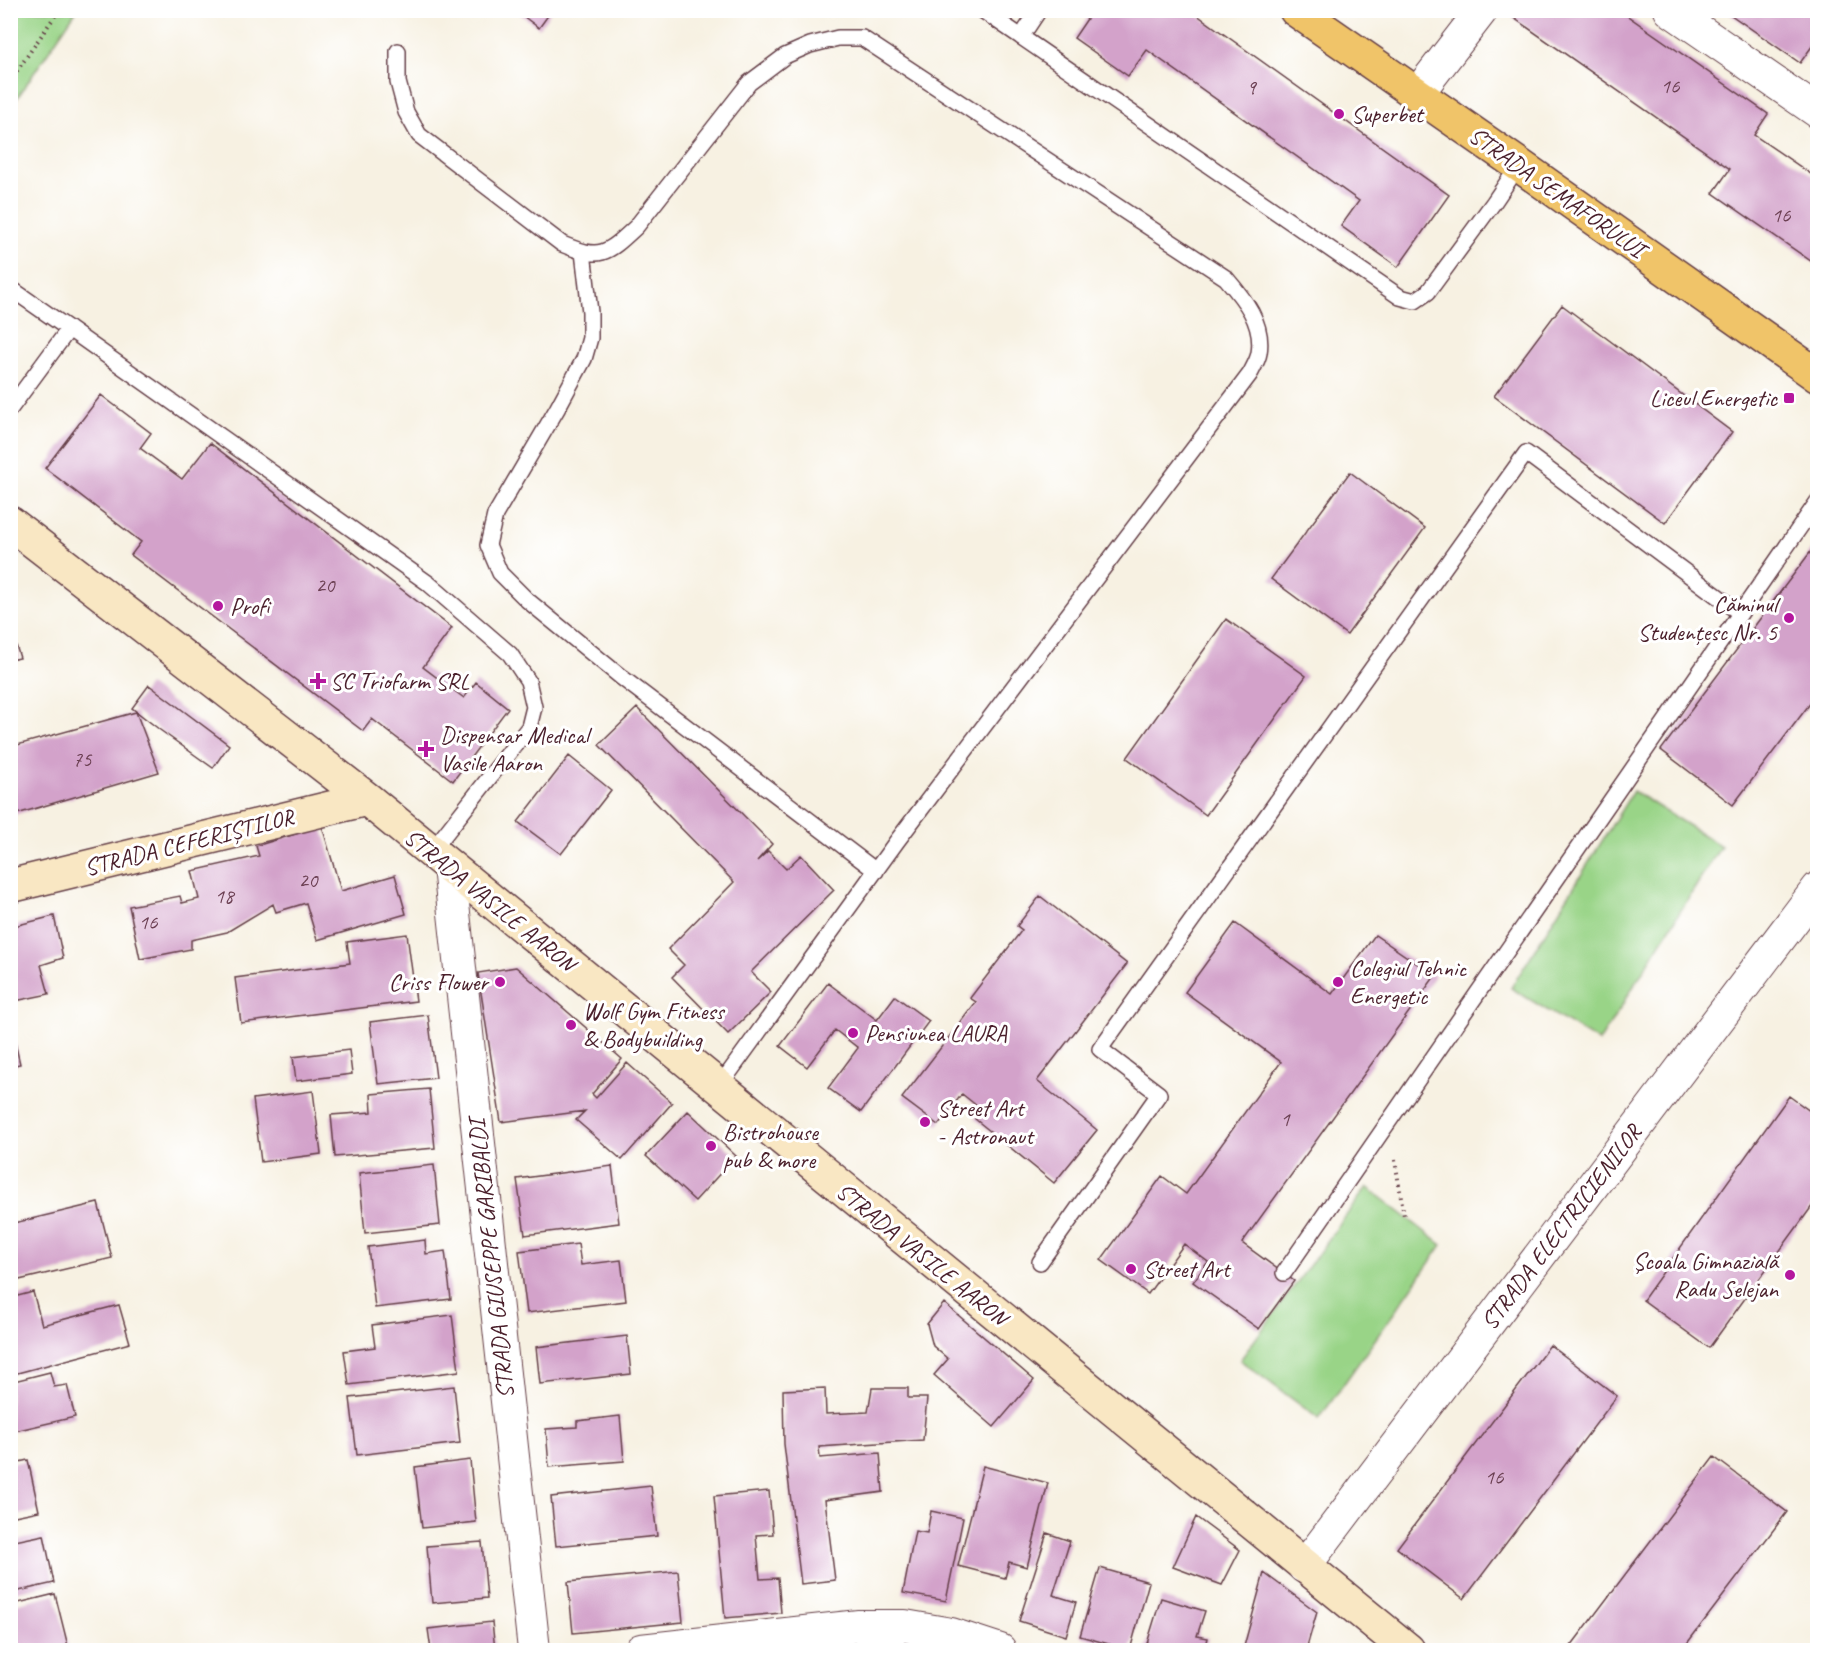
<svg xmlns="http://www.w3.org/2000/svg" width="1828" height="1661" font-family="Caveat,sans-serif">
<rect width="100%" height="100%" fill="#fff"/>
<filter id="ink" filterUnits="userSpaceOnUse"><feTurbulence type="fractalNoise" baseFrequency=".0167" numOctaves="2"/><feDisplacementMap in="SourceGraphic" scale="12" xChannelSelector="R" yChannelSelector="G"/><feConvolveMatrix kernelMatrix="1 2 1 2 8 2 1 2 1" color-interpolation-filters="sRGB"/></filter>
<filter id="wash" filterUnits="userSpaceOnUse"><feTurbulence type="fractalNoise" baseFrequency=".008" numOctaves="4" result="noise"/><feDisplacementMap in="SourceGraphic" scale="24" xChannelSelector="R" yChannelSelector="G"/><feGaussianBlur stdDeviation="1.35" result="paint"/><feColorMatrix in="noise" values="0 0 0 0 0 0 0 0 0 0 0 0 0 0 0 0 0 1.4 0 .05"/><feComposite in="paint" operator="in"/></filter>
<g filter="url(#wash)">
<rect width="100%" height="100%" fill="#f7f1e2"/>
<path fill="#99d487" stroke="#727a59" stroke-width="1.5" d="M11,10L76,11L11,107L10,11Z
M1633,791L1721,846L1599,1042L1511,988Z
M1367,1187L1442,1245L1319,1419L1240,1360Z"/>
<g id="blocks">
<path fill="#d3a2ca" d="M515,10H552L539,28Z
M1093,10H1190L1449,195L1398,267L1341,226L1359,201L1147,50L1128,76L1074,38Z
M1510,10H1619L1768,114L1754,135L1818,179V266L1713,193L1730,169L1508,14Z
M1724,10H1818V38L1800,63Z
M1562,305L1732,432L1665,523L1494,396Z
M101,395L151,433L140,448L182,479L210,443L452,628L423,667L464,698L476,682L508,708L453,781L372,719L363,731L131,555L141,542L45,468Z
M1350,472L1425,528L1347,635L1271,579Z
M1818,542V693L1733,805L1661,750Z
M1226,619L1306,676L1206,815L1127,758Z
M10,626L20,658L10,660Z
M149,685L229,745L213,768L160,730L132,708Z
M637,708L772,844L757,861L768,851L786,869L801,855L834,890L751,972L771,992L728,1034L672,977L684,965L668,949L734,882L599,745Z
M136,712L159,772L10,816V747Z
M569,756L611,790L561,854L518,822Z
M322,826L341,891L395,875L406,914L317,940L306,903L276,912L273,904L227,932L191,940V949L140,959L129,906L180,896L182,903L199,899L192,871L259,856L256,846Z
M1040,896L1127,964L1037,1081L1097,1130L1054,1183L975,1119L982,1110L962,1094L938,1125L902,1098L976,1002L970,998L1022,930L1017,926Z
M54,916L63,958L41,965L49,994L10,1002V927Z
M1235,923L1332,994L1375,935L1435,976L1242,1243L1294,1281L1259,1329L1193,1282L1208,1262L1184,1244L1148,1294L1101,1260L1162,1176L1186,1194L1281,1062L1185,992Z
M407,934L416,1001L241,1023L235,978L350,963L347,942Z
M516,967L622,1059L592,1094L596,1098L627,1063L672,1103L622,1160L576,1120L585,1111L501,1122L478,973Z
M828,983L877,1020L895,996L929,1021L861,1112L828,1088L858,1048L835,1030L807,1067L780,1046Z
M428,1015L436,1078L378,1084L370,1022Z
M10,1038H14L20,1064L10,1066Z
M349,1050L352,1074L296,1081L293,1057Z
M429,1089L435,1148L335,1157L331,1115L372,1112L371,1094Z
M313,1091L321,1154L261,1162L253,1099Z
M1789,1096L1818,1117V1198L1709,1348L1643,1300Z
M688,1111L736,1156L695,1201L646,1156Z
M434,1165L440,1225L365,1233L359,1173Z
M612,1166L619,1223L525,1235L517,1179Z
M98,1203L112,1258L19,1280L10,1242V1224Z
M425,1240L426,1254L445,1251L451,1299L375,1308L368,1247Z
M578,1244L581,1265L621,1260L626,1301L527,1313L519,1251Z
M33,1292L42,1325L119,1305L130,1343L10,1375V1298Z
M944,1303L1034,1380L994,1427L934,1375L948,1359L933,1346L927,1324Z
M452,1315L459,1371L349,1385L344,1351L375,1347L372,1325Z
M627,1336L631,1374L540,1384L536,1347Z
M1550,1345L1617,1396L1464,1599L1397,1548Z
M50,1372L54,1387L67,1385L75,1417L10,1432V1382Z
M454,1386L460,1443L357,1455L350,1398Z
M825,1388L826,1414L868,1412L872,1388H908V1398H927L923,1440L819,1447L820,1458L880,1453L883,1492L825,1500L835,1580L801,1584L784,1444L783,1390Z
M620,1416L624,1461L549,1467L546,1429L577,1427V1421Z
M1714,1457L1787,1512L1682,1650H1568Z
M28,1460L39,1511L10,1517V1464Z
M470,1460L476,1522L422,1528L415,1467Z
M983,1466L1048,1483L1027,1567L1009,1562L1005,1578L958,1566Z
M651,1486L657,1536L556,1546L551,1497Z
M769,1491L773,1534L756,1535L760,1579L778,1578L781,1613L725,1618L714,1496Z
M931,1511L963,1518L946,1601L903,1593L915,1531L927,1533Z
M1196,1517L1240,1550L1222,1585L1173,1567Z
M1047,1533L1070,1541L1053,1595L1076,1602L1066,1636L1019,1621Z
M44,1535L54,1583L10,1593V1542Z
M482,1542L487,1598L432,1603L427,1546Z
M1100,1568L1149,1582L1130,1650L1080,1636Z
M678,1571L683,1622L573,1633L568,1582Z
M1264,1573L1317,1612L1306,1650H1243Z
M55,1594L69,1650H10V1605Z
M1161,1598L1205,1611L1197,1636L1208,1638L1205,1650H1145Z
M492,1622L495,1650H431L428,1629Z"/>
</g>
</g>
<g filter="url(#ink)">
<use href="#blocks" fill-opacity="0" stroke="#643e46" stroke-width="1.5"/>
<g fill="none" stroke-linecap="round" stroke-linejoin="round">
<g stroke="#643e46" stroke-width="18">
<path id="lane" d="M982,10L1400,297L1415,301L1428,292L1494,202L1519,165
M1021,37L1039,10
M398,51V82L406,112L419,135L562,244C601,260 606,255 636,227L749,83L785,56L810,45L838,38H862L1226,278C1244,299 1264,323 1259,353C1258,360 1253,368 1250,374L897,841L718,1088
M583,252L590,312V338L584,359L557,409L495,515L488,545L500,573L527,600L621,677L876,871
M10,288L69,329L10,409
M69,329L428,583L510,654L528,681L534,707L529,727L431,852
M1040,1262L1159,1094L1100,1049L1526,453L1740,613
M1284,1273L1818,501"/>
</g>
<g stroke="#643e46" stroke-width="34">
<path id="street" d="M1670,10L1818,112
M1417,94L1482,10
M449,867L534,1650
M1304,1567L1818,888
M641,1650L859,1626H905L951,1634L1000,1650"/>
</g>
<g stroke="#643e46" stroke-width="36">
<path id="secondary" d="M10,523L367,799L1408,1650
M10,886L367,799"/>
</g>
<g stroke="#643e46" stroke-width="36">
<path id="primary" d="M1296,10L1519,165L1818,376"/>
</g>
<path stroke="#643e46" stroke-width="4" stroke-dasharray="1.5 4.5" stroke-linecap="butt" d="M10,81L59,10
M1395,1160L1404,1216"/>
<use href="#lane" stroke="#fff" stroke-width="15"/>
<use href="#street" stroke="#fff" stroke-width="32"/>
<use href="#secondary" stroke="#f9e7c3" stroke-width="33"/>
<use href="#primary" stroke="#f0c469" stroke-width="33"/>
</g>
</g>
<g fill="#b5179e" stroke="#fff" stroke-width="2">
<circle cx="1339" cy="114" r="6"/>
<rect x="1783" y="392" width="12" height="12" rx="3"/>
<circle cx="218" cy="606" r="6"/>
<circle cx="1789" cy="618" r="6"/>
<path d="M315 672h6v6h6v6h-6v6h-6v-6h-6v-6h6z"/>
<path d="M423 740h6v6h6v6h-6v6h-6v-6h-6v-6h6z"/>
<circle cx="500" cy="982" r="6"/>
<circle cx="1338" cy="982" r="6"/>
<circle cx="571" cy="1025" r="6"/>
<circle cx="853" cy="1033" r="6"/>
<circle cx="925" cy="1122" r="6"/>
<circle cx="711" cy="1146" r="6"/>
<circle cx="1131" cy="1269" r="6"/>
<circle cx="1790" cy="1275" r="6"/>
</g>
<g text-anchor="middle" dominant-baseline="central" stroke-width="6" stroke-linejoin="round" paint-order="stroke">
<g font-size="21" fill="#6c4053">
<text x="1670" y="86">16</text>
<text x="1251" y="87">9</text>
<text x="1781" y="215">16</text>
<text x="325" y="585">20</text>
<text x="82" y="759">75</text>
<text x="308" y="880">20</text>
<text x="224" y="896">18</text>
<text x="148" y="922">16</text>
<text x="1285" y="1119">1</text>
<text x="1494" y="1477">16</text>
</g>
<g font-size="24" fill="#4a1f2b" stroke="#fff" text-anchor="start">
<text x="1351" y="114">Superbet</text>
<text x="1777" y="398" text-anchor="end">Liceul Energetic</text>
<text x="1777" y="604" text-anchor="end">Căminul<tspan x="1777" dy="28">Studențesc Nr. 5</tspan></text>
<text x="230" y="606">Profi</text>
<text x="330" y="681">SC Triofarm SRL</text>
<text x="440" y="735">Dispensar Medical<tspan x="440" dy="28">Vasile Aaron</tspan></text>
<text x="1350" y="968">Colegiul Tehnic<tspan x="1350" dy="28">Energetic</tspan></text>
<text x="488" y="982" text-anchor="end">Criss Flower</text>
<text x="583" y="1011">Wolf Gym Fitness<tspan x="583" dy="28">&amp; Bodybuilding</tspan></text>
<text x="865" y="1033">Pensiunea LAURA</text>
<text x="937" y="1108">Street Art<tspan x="937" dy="28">- Astronaut</tspan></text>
<text x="723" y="1132">Bistrohouse<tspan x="723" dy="28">pub &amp; more</tspan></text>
<text x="1778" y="1261" text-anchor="end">Școala Gimnazială<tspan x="1778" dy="28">Radu Selejan</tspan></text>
<text x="1143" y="1269">Street Art</text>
</g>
<g font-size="24" fill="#4a1f2b" stroke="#fff">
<text transform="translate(1557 192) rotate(35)">STRADA SEMAFORULUI</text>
<text transform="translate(189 842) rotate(-14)">STRADA CEFERIȘTILOR</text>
<text transform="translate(490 900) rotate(39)">STRADA VASILE AARON</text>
<text transform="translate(1561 1227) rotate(-53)">STRADA ELECTRICIENILOR</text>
<text transform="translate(922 1254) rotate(39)">STRADA VASILE AARON</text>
<text transform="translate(491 1259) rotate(-96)">STRADA GIUSEPPE GARIBALDI</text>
</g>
</g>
<rect width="1828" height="1661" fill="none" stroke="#fff" stroke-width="36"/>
</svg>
